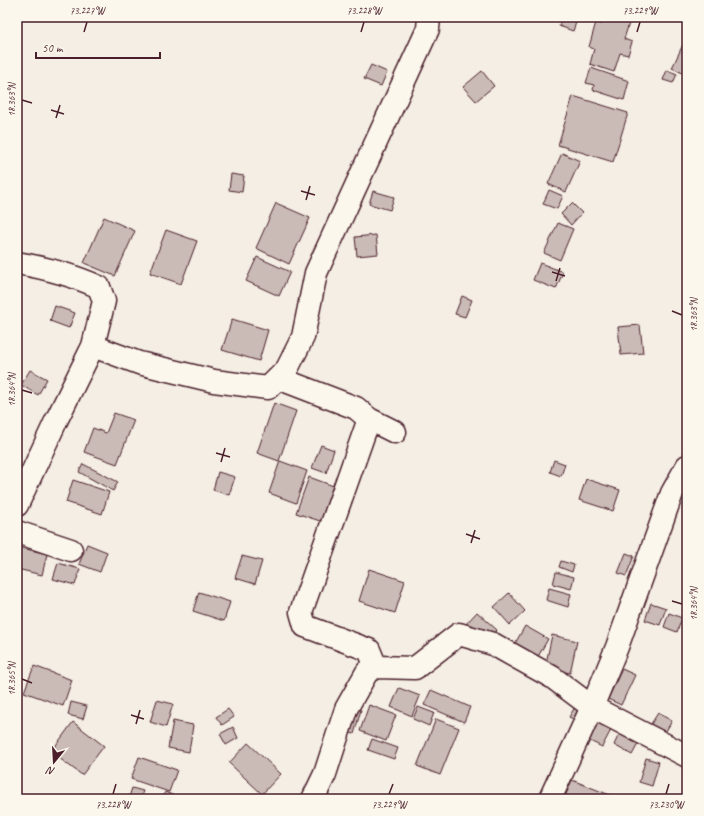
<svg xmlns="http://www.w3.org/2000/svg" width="704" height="816" font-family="Caveat,sans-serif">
<rect width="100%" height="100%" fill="#f4eee4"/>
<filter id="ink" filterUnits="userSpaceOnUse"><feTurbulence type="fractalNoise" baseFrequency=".025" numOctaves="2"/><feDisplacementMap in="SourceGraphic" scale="8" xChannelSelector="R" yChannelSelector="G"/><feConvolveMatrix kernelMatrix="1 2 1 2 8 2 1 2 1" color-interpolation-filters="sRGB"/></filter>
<g filter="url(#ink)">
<path fill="#cabbb6" stroke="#4a1f2b" d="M562,17H578L573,31L559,26Z
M604,17H631L624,39L632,42L628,55L620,53L614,72L590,64L594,49L589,47L596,22L602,24Z
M687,36V75L672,68Z
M371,65L387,72L381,86L364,79Z
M591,68L629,81L624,100L593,90L594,85L586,83Z
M667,70L677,74L673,83L663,80Z
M482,71L494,86L476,101L463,87Z
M573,96L628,113L613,162L558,145Z
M562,153L580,161L566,192L548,184Z
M231,174L244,176L242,192L229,190Z
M549,190L563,196L557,209L543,204Z
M373,191L394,197L390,210L369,204Z
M276,203L310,218L289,264L256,248Z
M572,203L582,213L571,225L561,214Z
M104,217L135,231L115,276L84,263Z
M558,223L573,229L560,260L544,253Z
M166,230L197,241L181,284L150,273Z
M376,235L378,254L357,256L355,237Z
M257,257L290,272L279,296L246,281Z
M540,263L563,272L556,289L533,280Z
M462,296L472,300L465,317L455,314Z
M55,306L75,313L69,328L50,321Z
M232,319L268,330L259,361L222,350Z
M640,325L643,353L621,355L618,327Z
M30,370L47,379L38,395L21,385Z
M274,403L296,411L279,461L257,453Z
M114,413L134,420L117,464L84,452L93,428L106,433Z
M321,445L334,450L326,473L312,468Z
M554,460L565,464L561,476L550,472Z
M280,461L307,471L296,503L269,493Z
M83,464L118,482L113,491L79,472Z
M218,472L235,477L229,495L213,490Z
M309,477L339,488L326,523L296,513Z
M586,479L620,490L613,511L579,500Z
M73,480L109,492L102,514L66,502Z
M87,544L107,552L100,572L79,564Z
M18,547L47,554L42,575L17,569Z
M626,553L634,556L626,576L618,573Z
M242,556L262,561L255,584L235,578Z
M561,561L574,565L572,572L559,567Z
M58,563L80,569L75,585L53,579Z
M369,569L405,581L395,613L359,601Z
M556,572L574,577L571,589L553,584Z
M549,588L571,594L568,607L546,600Z
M199,592L230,602L224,621L193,611Z
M509,593L525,611L510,625L494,607Z
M651,603L666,608L660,625L645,620Z
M477,612L497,630L486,642L465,625Z
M669,613L682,618L677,632L664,627Z
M525,626L548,639L536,660L513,647Z
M552,635L577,641L570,673L545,668Z
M34,666L72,680L63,706L24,692Z
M622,669L635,675L621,705L608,699Z
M399,688L420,696L412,716L391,707Z
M431,690L470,707L464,722L424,705Z
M157,700L173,704L166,727L150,722Z
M71,702L87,706L83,719L68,715Z
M369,705L396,715L386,741L360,731Z
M351,707L361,710L354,734L344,731Z
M418,707L434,713L429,726L413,719Z
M575,707L582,712L577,721L569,717Z
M228,709L234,717L222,725L216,717Z
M658,713L672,721L663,736L649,727Z
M594,718L612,728L602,747L584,738Z
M436,719L459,728L440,775L417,766Z
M173,721L193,725L189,752L168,748Z
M73,722L104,746L82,775L51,752Z
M233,727L238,738L226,745L220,734Z
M620,732L639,742L632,755L614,745Z
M372,739L398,748L394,759L368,750Z
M248,743L281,774L262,794L229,763Z
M139,757L177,770L169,792L131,779Z
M646,758L659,762L652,786L639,782Z
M572,780L615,797L614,799H564Z
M132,788L143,791L140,799L129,797Z
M165,792L182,799H162Z"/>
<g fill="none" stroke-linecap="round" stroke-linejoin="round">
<g stroke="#4a1f2b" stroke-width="25">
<path id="minor" d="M17,263C46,268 73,275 99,287L104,301L93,346L56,421L17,505
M93,346L139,363L214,381L268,388L287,369L303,337L316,273L428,29L429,17
M278,378L356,408L369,419L395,432
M369,419L301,612L305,626L369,650L376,667
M17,532L71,550
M313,799L325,774L346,709L367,672L376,667L415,668L459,634L493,644L552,677L592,707L687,756
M550,799L592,707L617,647L672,493L687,466"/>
</g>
<use href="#minor" stroke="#fbf7ec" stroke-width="22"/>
</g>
</g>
<path fill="none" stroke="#4a1f2b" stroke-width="1.5" d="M84,32L87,22M361,32L364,22M637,32L640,22M22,100L32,103M51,110L64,114M56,118L60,105M301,191L315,195M306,200L310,186M552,272L565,276M556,281L560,268M672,311L682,315M22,390L32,393M216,453L230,457M221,462L225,448M466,534L480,539M471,543L475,530M672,601L682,604M22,679L32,683M131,715L144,719M136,724L140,710M113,794L116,784M389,794L393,784M666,794L669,784"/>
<rect width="704" height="816" fill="none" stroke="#fbf7ec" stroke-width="44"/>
<g transform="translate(54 762) rotate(198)" stroke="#fbf7ec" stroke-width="3" paint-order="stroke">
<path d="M0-3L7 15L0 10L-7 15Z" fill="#4a1f2b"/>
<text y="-6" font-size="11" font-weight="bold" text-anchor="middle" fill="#4a1f2b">N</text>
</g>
<path d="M36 52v6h124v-6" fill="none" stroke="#4a1f2b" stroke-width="2"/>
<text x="42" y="52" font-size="12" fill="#4a1f2b" stroke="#fbf7ec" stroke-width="3" paint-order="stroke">50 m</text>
<rect x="22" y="22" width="660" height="772" fill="none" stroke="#4a1f2b" stroke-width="1.5"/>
<g font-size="10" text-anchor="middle" fill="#4a1f2b">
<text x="87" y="14">73.227°W</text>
<text x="364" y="14">73.228°W</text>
<text x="640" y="14">73.229°W</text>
<text transform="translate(11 100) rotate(-90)" y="4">18.363°N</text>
<text transform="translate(693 315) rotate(-90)" y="4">18.363°N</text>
<text transform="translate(11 390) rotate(-90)" y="4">18.364°N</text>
<text transform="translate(693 604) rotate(-90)" y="4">18.364°N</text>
<text transform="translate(11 679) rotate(-90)" y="4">18.365°N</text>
<text x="113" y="808">73.228°W</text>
<text x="389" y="808">73.229°W</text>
<text x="666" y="808">73.230°W</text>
</g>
</svg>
